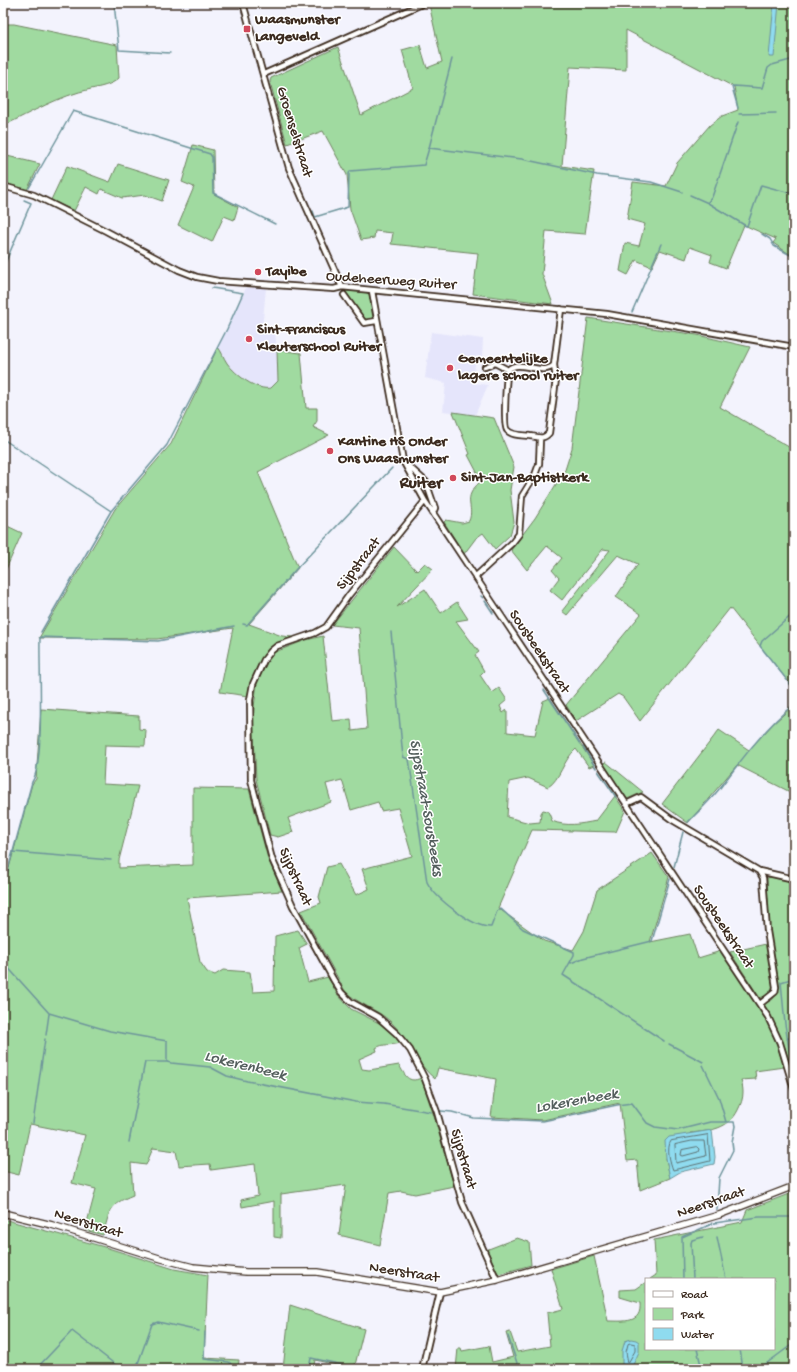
<svg xmlns="http://www.w3.org/2000/svg" width="797" height="1372" font-family="'Gochi Hand',sans-serif">
<rect width="100%" height="100%" fill="#f3f3fd"/>
<filter id="ink" filterUnits="userSpaceOnUse"><feTurbulence type="fractalNoise" baseFrequency=".025" numOctaves="2"/><feDisplacementMap in="SourceGraphic" scale="8" xChannelSelector="R" yChannelSelector="G"/><feConvolveMatrix kernelMatrix="1 2 1 2 8 2 1 2 1" color-interpolation-filters="sRGB"/></filter>
<g filter="url(#ink)">
<path fill="#e5e5fb" d="M246,288H266L262,330L275,332L277,350L278,403L207,369Z
M431,332L483,339L482,358L476,356L473,383L488,385L475,415L443,411L446,383L425,378Z"/>
<path fill="#a0daa0" stroke="#6e825f" d="M432,3H794V257L773,243L776,239L744,225L726,268L710,262L712,255L690,247L686,259L660,250L652,267L636,260L628,275L620,271L625,243L639,246L645,224L627,219L633,182L666,186L677,163L710,125L722,116L738,110L734,87L626,30V70L570,67L562,166L594,171L585,234L546,231L542,274L553,304L473,294L478,253L391,244L393,233L375,231L374,238L361,240L350,209L347,175L323,131L287,144L270,82L271,78L338,47L361,115L413,88L402,50L420,45L427,68L442,62L429,4Z
M3,24H14L117,45L119,78C112,85 100,87 91,89C59,96 32,112 3,126Z
M193,145L213,150L214,194L238,207L234,220L224,216L212,242L178,225L194,187L182,182Z
M3,155L40,164L27,190L3,184Z
M118,164L169,180L162,201L145,195L122,198L101,189L99,194L86,187L74,211L51,200L67,166L110,182Z
M345,291L365,292L369,294L373,318L370,320L364,319Z
M588,318L697,335L750,347L720,407L794,450V689L730,608L640,721L623,697L618,694L576,721L566,705L641,614L616,597L638,564L618,555L567,615L562,611L610,550L603,549L562,600L550,590L559,578L552,570L562,558L547,546L527,570L511,550L535,518L565,470L572,448Z
M218,347C222,352 223,357 227,363C236,375 256,391 271,388L278,381L277,350L301,353L306,408H317V421L313,427L329,435L258,472L298,568L249,624L282,636L293,637C287,639 280,641 275,644C261,651 251,681 248,696L220,692L233,628L157,639L39,638L115,509L171,444Z
M453,412L494,418L514,467L510,490L514,522L510,535L495,549L483,533L476,538L464,554L444,522L446,520L462,523L469,521C475,505 461,499 480,482L479,476L468,455L470,454Z
M3,524L22,533L3,576Z
M394,547L417,571L425,563L433,569L397,607L425,589L441,613L457,602L468,619L456,621L479,652L475,655L484,671L480,675L492,693L499,688L507,700L500,706L503,713L507,710V732L535,735L543,701L550,698L594,765L589,767L576,749C563,760 560,780 548,787L528,778L509,782L507,817L530,823L540,822L541,813L543,810L548,811L552,821C566,827 581,824 596,821L615,796L625,811L616,832L532,830L498,908L544,941L573,950L584,931L597,890L652,853L669,877L650,942L690,934L698,958L721,951L766,1019L777,1044L784,1067L755,1071L756,1079L741,1080C742,1084 743,1088 743,1092C743,1099 741,1104 738,1110C729,1129 710,1131 690,1133L666,1158L670,1178L640,1190L637,1160L627,1161L620,1103L543,1120L491,1117L496,1079L438,1068L435,1079C416,1064 408,1038 391,1022C377,1009 358,1004 345,991L301,911L321,903L319,897L327,867L339,864L356,895L369,889L362,869L412,856L398,808L381,811L378,802L351,810L342,780L326,784L331,802L288,818L293,832L278,837L270,835L256,779L253,716L257,682L269,659L275,652L306,640L323,636L332,721L351,719L352,731L367,729L359,628L332,625Z
M794,705V794L737,765L688,823L662,804L719,730L749,750L773,724Z
M41,709L139,716V729L146,730L145,746L105,745L103,784L138,786L119,860V868L193,865V788L249,789L268,859L282,891L187,898L200,962L207,972L215,975L223,970L250,972L253,992L274,991L275,936L298,930L307,944L299,948L308,982L328,977L337,994L351,1009L379,1023L395,1036L400,1043C392,1046 383,1043 376,1048L377,1051L359,1059L362,1069L369,1070L399,1065C405,1075 408,1084 421,1078L433,1113L454,1186L415,1194L401,1191L389,1193L380,1245L339,1235L346,1185L281,1194V1238L274,1237V1201L242,1207L241,1200L258,1196L255,1164L211,1170L210,1164L179,1166L176,1151L153,1148L146,1165L131,1163L133,1195C108,1205 110,1211 103,1235L85,1230L96,1189L72,1183L85,1135L30,1124L19,1175L3,1171V867L9,868L32,784L36,779Z
M606,762L643,792L627,799L603,763Z
M771,877L794,881V1066L791,1067L785,1048L764,1004L772,1000L779,992L769,926L767,878Z
M766,944L774,988L772,993L760,998L730,952Z
M794,1192V1369H456L458,1348H461L462,1351L489,1346L492,1362L513,1357L506,1333L510,1332L517,1352L550,1346L547,1313L563,1309L551,1269L594,1256L608,1321C624,1321 642,1324 640,1303L620,1297V1290L636,1289L646,1282V1349H774V1279H650L656,1275L654,1240L742,1222L747,1210Z
M3,1219L108,1248L174,1269L208,1275L204,1358L239,1360L238,1369H3Z
M517,1238L529,1242L531,1265L499,1274L494,1268L486,1250Z
M290,1305L364,1329L354,1369L315,1360L313,1369H283Z"/>
<path fill="#8fdbef" stroke="#6d949b" d="M774,3H779L774,57H769Z
M712,1130L715,1157L714,1164L680,1172L670,1178L666,1158L665,1141L669,1137Z
M631,1339L636,1340L639,1342V1352L631,1369H622V1351L625,1341Z"/>
<g fill="none" stroke-linecap="round" stroke-linejoin="round">
<path stroke="#5d7172" stroke-width="1" d="M708,1135L710,1161L673,1170C670,1162 666,1148 671,1141Z
M692,1141H704L706,1156L676,1163L675,1145Z
M697,1147L699,1149L698,1152L683,1156L681,1155L682,1150Z
M631,1343L635,1344V1351L628,1363L626,1352L628,1344Z"/>
<path stroke="#6d949b" stroke-width="1.5" d="M114,3L119,50L170,53
M738,108L732,87L734,86L762,88L768,68L772,65L794,59
M739,114L776,113
M429,148L452,59
M29,188L73,111L210,154L212,157L213,193L275,224
M690,195L708,203L746,226
M708,202L712,197L738,122
M313,211L315,217L348,207L349,174L350,171L424,165L429,148L522,159L597,175L651,182L682,192
M747,226L761,185L794,194
M762,234L770,239L774,246L794,257
M3,268L31,203L24,200
M632,312L661,244
M3,439L111,511L41,632
M794,463L791,466L794,471
M111,511L167,445L227,329L243,293L212,288
M481,596L483,598
M485,601L493,613
M794,613L762,641L760,646L794,689
M243,624L247,625L297,568L392,468
M391,632L403,757L409,759L427,882C435,898 473,928 491,927L497,911L500,908L523,929L574,952V955L563,975L664,1041
M40,637L158,641L234,626
M544,690L580,744
M583,747L596,768
M598,771L616,797
M688,822C700,810 713,798 723,784C745,755 766,727 794,704
M13,852L111,860
M674,867L683,832
M3,888L32,782C45,764 39,665 40,637
M3,962L49,1013L110,1031L167,1041V1062L171,1063L210,1067L227,1076L247,1081L356,1102L384,1104L431,1112
M571,963L583,958L652,941L670,879
M46,1035L49,1014
M787,1039L794,1036
M669,1044L703,1062
M703,1065L719,1098L726,1122
M792,1066L785,1024L781,982L794,978
M441,1111L452,1112L474,1118L543,1121L617,1105L632,1103L647,1123L655,1127L678,1130L710,1122H734L735,1126L732,1142L733,1150L719,1178L717,1210
M33,1123L45,1039
M129,1142L145,1062H167
M717,1237L726,1279
M683,1279L682,1237L714,1223L759,1217H794
M693,1279L691,1243L692,1240L703,1237
M205,1332L204,1359L229,1362L231,1364V1369
M508,1336L519,1369
M697,1349L702,1369
M740,1349L743,1369
M3,1364L8,1369
M36,1369L72,1331L121,1369
M136,1369L152,1324L158,1322L199,1331
M309,1369L311,1358L362,1369
M759,1369L794,1343"/>
<g stroke="#3b2a1e" stroke-width="8">
<path id="minor" d="M243,3L289,168L342,287
M264,74L424,3
M3,186L34,195L106,231L179,270L197,277L218,281L334,289L342,287L607,314L794,347
M372,291L403,461L425,501L768,1017L780,1043L794,1089
M344,295L364,323L376,321
M554,365C542,377 520,358 508,370C506,378 503,426 507,430C512,436 523,435 530,436C539,437 543,440 549,433L556,379L554,365L561,309
M485,367L495,363L508,370
M406,464L426,482L435,508L433,513
M425,501L349,595L326,627L315,633L277,646L271,651L264,660L253,684L250,700L251,780L272,859L293,906L333,979L341,992L351,1002L378,1017L397,1034L410,1050L425,1079L437,1112L462,1202L497,1280
M475,577L512,543L519,534L522,496L535,475L539,464L540,439
M626,804L641,797L671,819L759,871L794,879
M759,871L763,878L767,931L776,987L775,992L760,1004
M422,1369L440,1292"/>
</g>
<g stroke="#3b2a1e" stroke-width="8">
<path id="tertiary" d="M3,1213L52,1225L162,1259L193,1267L246,1272H317L440,1292L497,1280L719,1215L794,1186"/>
</g>
<use href="#minor" stroke="#fff" stroke-width="4.5"/>
<use href="#tertiary" stroke="#fff" stroke-width="5.5"/>
</g>
</g>
<g fill="#d1495b" stroke="#fff" stroke-width="1.5">
<rect x="243" y="25" width="8" height="8" rx="2"/>
<circle cx="258" cy="272" r="4"/>
<circle cx="249" cy="339" r="4"/>
<circle cx="450" cy="368" r="4"/>
<circle cx="330" cy="451" r="4"/>
<circle cx="453" cy="478" r="4"/>
</g>
<g text-anchor="middle" dominant-baseline="central" stroke-width="3" stroke-linejoin="round" paint-order="stroke">
<g font-size="15" font-weight="bold" fill="#3b2a1e" stroke="#fff" text-anchor="start">
<text x="255" y="20">Waasmunster<tspan x="255" dy="17">Langeveld</tspan></text>
<text x="266" y="272">Tayibe</text>
<text x="257" y="330">Sint-Franciscus<tspan x="257" dy="17">Kleuterschool Ruiter</tspan></text>
<text x="458" y="359">Gemeentelijke<tspan x="458" dy="17">lagere school ruiter</tspan></text>
<text x="338" y="442">Kantine HS Onder<tspan x="338" dy="17">Ons Waasmunster</tspan></text>
<text x="461" y="478">Sint-Jan-Baptistkerk</text>
</g>
<g font-size="15" fill="#3b2a1e" stroke="#fff">
<text transform="translate(294 132) rotate(73)">Groenselstraat</text>
<text transform="translate(391 281) rotate(4)">Oudeheerweg Ruiter</text>
<text transform="translate(359 564) rotate(-52)">Sijpstraat</text>
<text transform="translate(539 652) rotate(56)">Sousbeekstraat</text>
<text transform="translate(295 877) rotate(66)">Sijpstraat</text>
<text transform="translate(723 927) rotate(56)">Sousbeekstraat</text>
<text transform="translate(463 1159) rotate(74)">Sijpstraat</text>
<text transform="translate(711 1203) rotate(-19)">Neerstraat</text>
<text transform="translate(88 1224) rotate(17)">Neerstraat</text>
<text transform="translate(404 1273) rotate(9)">Neerstraat</text>
</g>
<g font-size="16" font-style="italic" fill="#545f5d" stroke="#fff">
<text transform="translate(425 808) rotate(80)">Sijpstraat-Sousbeeks</text>
<text transform="translate(245 1067) rotate(14)">Lokerenbeek</text>
<text transform="translate(577 1102) rotate(-10)">Lokerenbeek</text>
</g>
<g font-size="17" font-weight="bold" fill="#3b2a1e" stroke="#fff">
<text x="421" y="484">Ruiter</text>
</g>
</g>
<rect width="797" height="1372" fill="none" stroke="#fff" stroke-width="16"/>
<rect x="8" y="8" width="781" height="1356" fill="none" stroke="#3b2a1e" stroke-width="1.5" filter="url(#ink)"/>
<rect x="645" y="1278" width="130" height="72" fill="#ffffff" stroke="#b1aaa5"/>
<rect x="653" y="1291" width="20" height="6" fill="#ffffff" stroke="#b1aaa5"/>
<text x="681" y="1298" font-size="12" fill="#3b2a1e">Road</text>
<rect x="653" y="1308" width="20" height="12" fill="#a0daa0" stroke="#b1aaa5"/>
<text x="681" y="1318" font-size="12" fill="#3b2a1e">Park</text>
<rect x="653" y="1328" width="20" height="12" fill="#8fdbef" stroke="#b1aaa5"/>
<text x="681" y="1338" font-size="12" fill="#3b2a1e">Water</text>
</svg>
